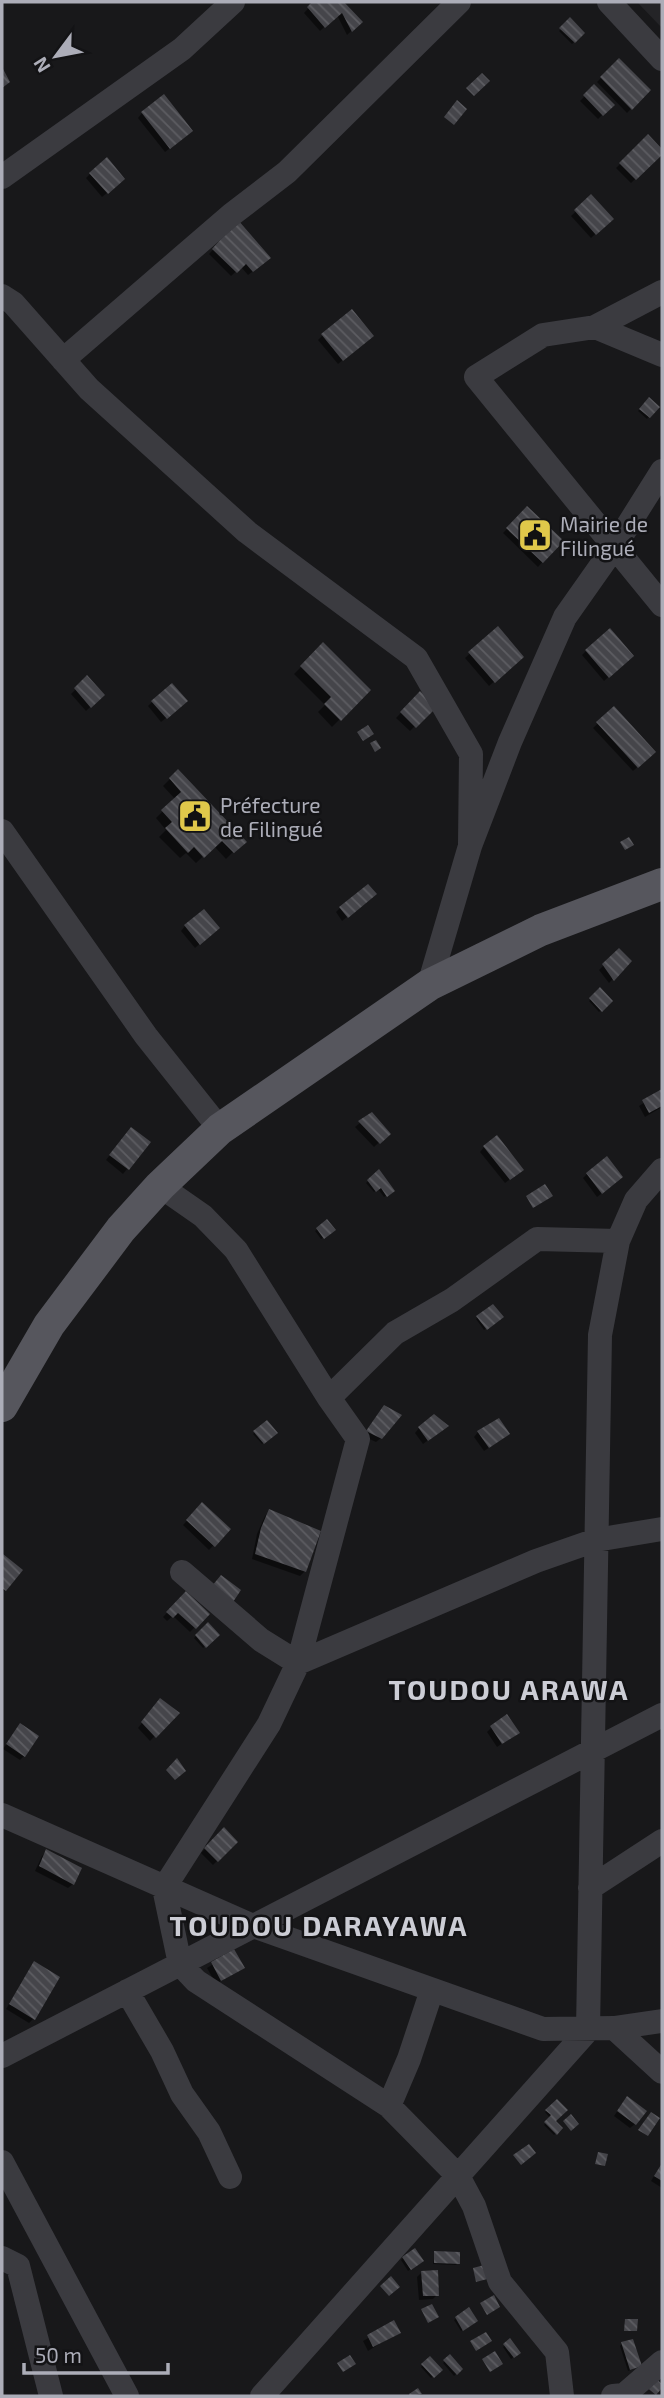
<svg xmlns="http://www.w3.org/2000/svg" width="664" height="2398" font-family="'Exo 2',sans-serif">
<defs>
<pattern id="building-back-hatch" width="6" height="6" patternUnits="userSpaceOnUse" patternTransform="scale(1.75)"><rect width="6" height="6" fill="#45454a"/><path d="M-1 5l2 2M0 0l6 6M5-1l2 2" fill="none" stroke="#5d5d62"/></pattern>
</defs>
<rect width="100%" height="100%" fill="#18181a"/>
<path fill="#242427" d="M637,2H662V28Z"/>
<path fill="#0007" d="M314,2H342L361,22L347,35L337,15L320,31L304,13Z
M570,20L583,33L572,44L559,31Z
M619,60L649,90L627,113L597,82Z
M594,87L612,105L598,119L580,101Z
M142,113L187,135L165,152L138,118Z
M648,137L662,153L631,183L616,168Z
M90,174L118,184L102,197L86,178Z
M591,197L611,219L591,238L571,216Z
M238,223L265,262L248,275L241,267L231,276L209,254Z
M323,335L367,340L338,364L318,340Z
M649,400L657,407L647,419L638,411Z
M527,508L561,541L538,567L503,533Z
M497,629L522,657L489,686L465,658Z
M323,645L369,690L332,727L318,712L325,705L294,674Z
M586,651L632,656L604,681L582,655Z
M87,678L103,695L86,711L71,694Z
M420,693L434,707L410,731L396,718Z
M152,702L181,706L161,722L148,706Z
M614,708L654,752L633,771L593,728Z
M178,771L244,841L226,859L214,846L196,863L186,853L180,858L159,837L166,830L156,818L175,799L163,786Z
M370,899L342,921L336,912L340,908Z
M185,926L213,932L195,948L181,931Z
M619,950L630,961L609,983L599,970Z
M600,990L611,1001L599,1012L589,1001Z
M662,1091V1107L645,1117L639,1106Z
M371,1114L388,1134L374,1147L355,1127Z
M126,1134L148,1143L123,1174L106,1160Z
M484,1147L517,1174L505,1183L480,1152Z
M379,1172L393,1191L384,1197L378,1189L374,1192L366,1183Z
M587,1174L617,1182L597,1197L583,1178Z
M327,1222L333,1230L321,1239L315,1231Z
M493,1306L501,1317L484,1330L476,1319Z
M380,1412L381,1438L376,1442L363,1436Z
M266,1422L275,1433L262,1444L253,1434Z
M419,1428L442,1430L423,1444L415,1433Z
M478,1432L504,1438L484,1451L474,1437Z
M202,1505L229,1529L209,1550L183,1525Z
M270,1511L305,1571L300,1576L252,1559L257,1534L265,1516Z
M4,1557L21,1571L2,1593V1558Z
M186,1593L208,1614L190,1632L173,1616L167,1621L163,1617Z
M208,1624L218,1635L203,1648L194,1638Z
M156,1705L177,1713L150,1741L138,1728Z
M492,1727L518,1733L497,1747L487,1732Z
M16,1730L24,1756L20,1760L3,1749Z
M224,1829L236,1842L213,1865L201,1853Z
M46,1852L73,1884L68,1888L35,1871L42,1856Z
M234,1951L243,1967L216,1984L207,1968Z
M34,1964V2018L29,2023L6,2009Z
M557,2101L554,2121L561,2128L554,2135L544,2125L550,2118L545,2112Z
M623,2103L635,2124L630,2128L614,2116Z
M662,2163V2188L651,2181Z
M435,2253L458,2263L456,2265L433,2264Z
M403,2258L420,2263L408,2271L401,2260Z
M422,2272L437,2295L433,2299L419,2300L417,2277Z
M469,2310L474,2322L461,2331L454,2320Z
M394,2323L399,2332L368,2351L363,2341Z
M510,2341L519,2353L511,2359L503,2347Z
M622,2344L638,2367L628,2371L620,2346Z
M450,2357L461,2369L454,2376L443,2363Z
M430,2358L440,2370L431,2378L421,2367Z"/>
<path fill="url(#building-back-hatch)" d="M312,2H344L363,22L352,32L342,13L325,28L307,7Z
M570,17L585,33L575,43L559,28Z
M619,58L651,90L632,110L600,77Z
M2,67L10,82L2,88Z
M482,73L490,81L474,96L466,88Z
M594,84L615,105L603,116L583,95Z
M164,94L193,131L170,149L141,112Z
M457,100L467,109L454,125L444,117Z
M648,134L662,149V155L636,180L619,163Z
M107,157L125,179L108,194L89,173Z
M591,194L614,219L596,235L574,210Z
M238,220L271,258L253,272L246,264L237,273L212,249Z
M352,309L374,336L343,361L321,334Z
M649,397L660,407L650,418L639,409Z
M527,506L564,541L543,563L506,528Z
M498,626L524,657L495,683L468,652Z
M610,628L634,656L609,678L585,650Z
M323,642L371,690L341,721L324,704L331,697L300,666Z
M87,675L105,695L91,708L74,688Z
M172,683L188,701L167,719L151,701Z
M420,691L437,707L416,728L400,712Z
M614,706L656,752L638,768L596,722Z
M368,725L374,734L363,741L357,732Z
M376,740L381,748L375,752L370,743Z
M178,769L247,842L234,853L222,841L204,858L194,847L188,853L165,828L172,822L161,810L181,792L169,778Z
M629,837L634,845L625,850L620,842Z
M368,884L377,894L348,918L339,907Z
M204,909L220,928L200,945L184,925Z
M619,948L632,961L614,981L602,964Z
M600,987L613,1001L602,1012L589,998Z
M662,1089V1106L649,1113L642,1100Z
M372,1112L391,1134L380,1144L358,1121Z
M131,1127L151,1142L129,1170L109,1155Z
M497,1135L524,1170L510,1180L483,1146Z
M607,1156L623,1177L602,1194L586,1173Z
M379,1169L395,1191L387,1197L381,1188L376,1192L367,1180Z
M545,1184L553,1196L533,1208L526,1196Z
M327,1219L336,1230L324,1239L316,1228Z
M493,1304L504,1317L487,1330L476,1316Z
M384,1405L402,1415L382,1439L366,1431Z
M434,1414L449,1426L428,1441L418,1427Z
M499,1418L510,1434L489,1448L477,1431Z
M267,1420L278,1433L264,1444L253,1431Z
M202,1502L231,1529L215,1547L186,1520Z
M269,1509L321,1531L306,1572L255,1554L261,1528Z
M3,1554L23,1570L6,1591L2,1588Z
M221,1575L241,1590L233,1602L212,1586Z
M186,1591L210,1614L196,1629L178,1613L173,1618L166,1612Z
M208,1622L220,1635L206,1648L195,1635Z
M160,1698L180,1713L156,1738L141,1722Z
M507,1714L520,1733L502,1744L490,1726Z
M20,1723L39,1736L25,1757L6,1744Z
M177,1758L186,1771L175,1780L166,1770Z
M224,1827L238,1842L218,1862L204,1848Z
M46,1849L82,1868L74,1885L39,1866Z
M234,1949L245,1968L221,1981L211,1962Z
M34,1961L60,1977L35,2020L9,2004Z
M627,2096L647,2111L636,2125L617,2111Z
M557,2099L568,2110L556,2121L563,2128L557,2135L544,2122L551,2115L545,2110Z
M651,2112L660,2118L648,2136L638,2130Z
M571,2114L579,2124L571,2131L563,2121Z
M529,2144L536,2153L521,2165L513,2155Z
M598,2152L608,2154L605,2166L595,2164Z
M662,2163V2181L654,2176Z
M415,2248L424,2261L411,2270L402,2257Z
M434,2251L460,2252V2264L434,2263Z
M488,2264L491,2278L476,2282L473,2268Z
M438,2270L439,2296H423L421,2271Z
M391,2276L400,2287L389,2296L380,2286Z
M494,2295L500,2307L487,2315L480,2303Z
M432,2304L439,2317L428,2323L421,2309Z
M469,2307L478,2321L463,2331L455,2317Z
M625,2319H638L637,2331H624Z
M394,2320L401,2333L373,2347L367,2335Z
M486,2332L492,2341L476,2351L470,2341Z
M510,2338L521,2353L514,2358L503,2344Z
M633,2339L642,2366L630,2370L621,2342Z
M495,2351L503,2364L490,2372L482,2359Z
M450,2354L463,2369L457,2375L443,2360Z
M350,2355L356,2364L343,2372L337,2363Z
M430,2356L443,2370L434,2378L421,2364Z
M653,2376L662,2384V2388L656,2395L645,2386Z
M418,2388L422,2394L410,2396L409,2394Z"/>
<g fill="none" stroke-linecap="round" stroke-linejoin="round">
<path stroke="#3b3b40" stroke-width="24" d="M609,2L662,59
M2,177L182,49L233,2
M2,296L13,303L89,389L247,532L416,658L471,754L470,846
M595,327L662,292
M662,355L595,327L543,335L476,377L662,605
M63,360L231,215L287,172L459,2
M2,831L146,1036L220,1129
M429,985L470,846L510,742L565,617L615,546L662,471
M160,1186L203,1216L236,1250L329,1398
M182,1572L261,1640L298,1663L536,1561L596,1540L662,1529
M2,1815L253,1926L543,2029L614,2028L662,2072
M590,1888L662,1841
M127,1991L162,2051L182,2094L209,2132L230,2177
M614,2028L662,2021
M2,2056L662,1715
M389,2106L409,2059L432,1990
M2,2162L127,2396
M2,2258L18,2266L51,2396
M262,2396L588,2030L600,1335L618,1241L636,1200L662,1170
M562,2396L557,2352L500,2282L474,2206L458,2176L389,2106L196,1981L180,1964L164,1888L269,1724L298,1663L358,1439L329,1398L395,1333L452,1300L537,1239L618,1241
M613,2396L624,2395L662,2362"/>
<path stroke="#56565d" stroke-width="32" d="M2,1406L49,1325L121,1229L160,1186L220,1129L429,985L541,930L662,884"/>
</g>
<defs>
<g id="civic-square" transform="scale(1.75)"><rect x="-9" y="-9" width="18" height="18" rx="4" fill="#e0c84a" stroke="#131315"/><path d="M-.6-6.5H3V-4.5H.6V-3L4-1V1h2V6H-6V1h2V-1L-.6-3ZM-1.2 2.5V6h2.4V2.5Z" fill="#111"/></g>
</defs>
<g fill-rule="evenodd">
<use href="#civic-square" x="535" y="535"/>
<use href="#civic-square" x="195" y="816"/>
</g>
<g text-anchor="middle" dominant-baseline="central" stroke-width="5" stroke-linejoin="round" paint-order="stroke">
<g font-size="21" fill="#acadb8" stroke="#131315" text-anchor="start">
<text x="560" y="523">Mairie de<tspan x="560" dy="24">Filingué</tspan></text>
<text x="220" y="804">Préfecture<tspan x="220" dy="24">de Filingué</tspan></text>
</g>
<g font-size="28" font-weight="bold" letter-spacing="2" fill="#cccdd5" stroke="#131315">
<text x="509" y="1689">TOUDOU ARAWA</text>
<text x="319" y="1925">TOUDOU DARAYAWA</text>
</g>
</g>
<rect width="664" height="2398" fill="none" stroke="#acadb8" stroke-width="7"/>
<g transform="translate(56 56) rotate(238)" stroke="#131315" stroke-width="5" paint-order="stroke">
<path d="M0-5L12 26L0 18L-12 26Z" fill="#acadb8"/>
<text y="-10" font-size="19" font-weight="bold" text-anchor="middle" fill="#acadb8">N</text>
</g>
<path d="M24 2363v10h144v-10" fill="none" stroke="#acadb8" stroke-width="3.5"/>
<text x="35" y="2363" font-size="21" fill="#acadb8" stroke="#131315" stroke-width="5" paint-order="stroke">50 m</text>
</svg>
